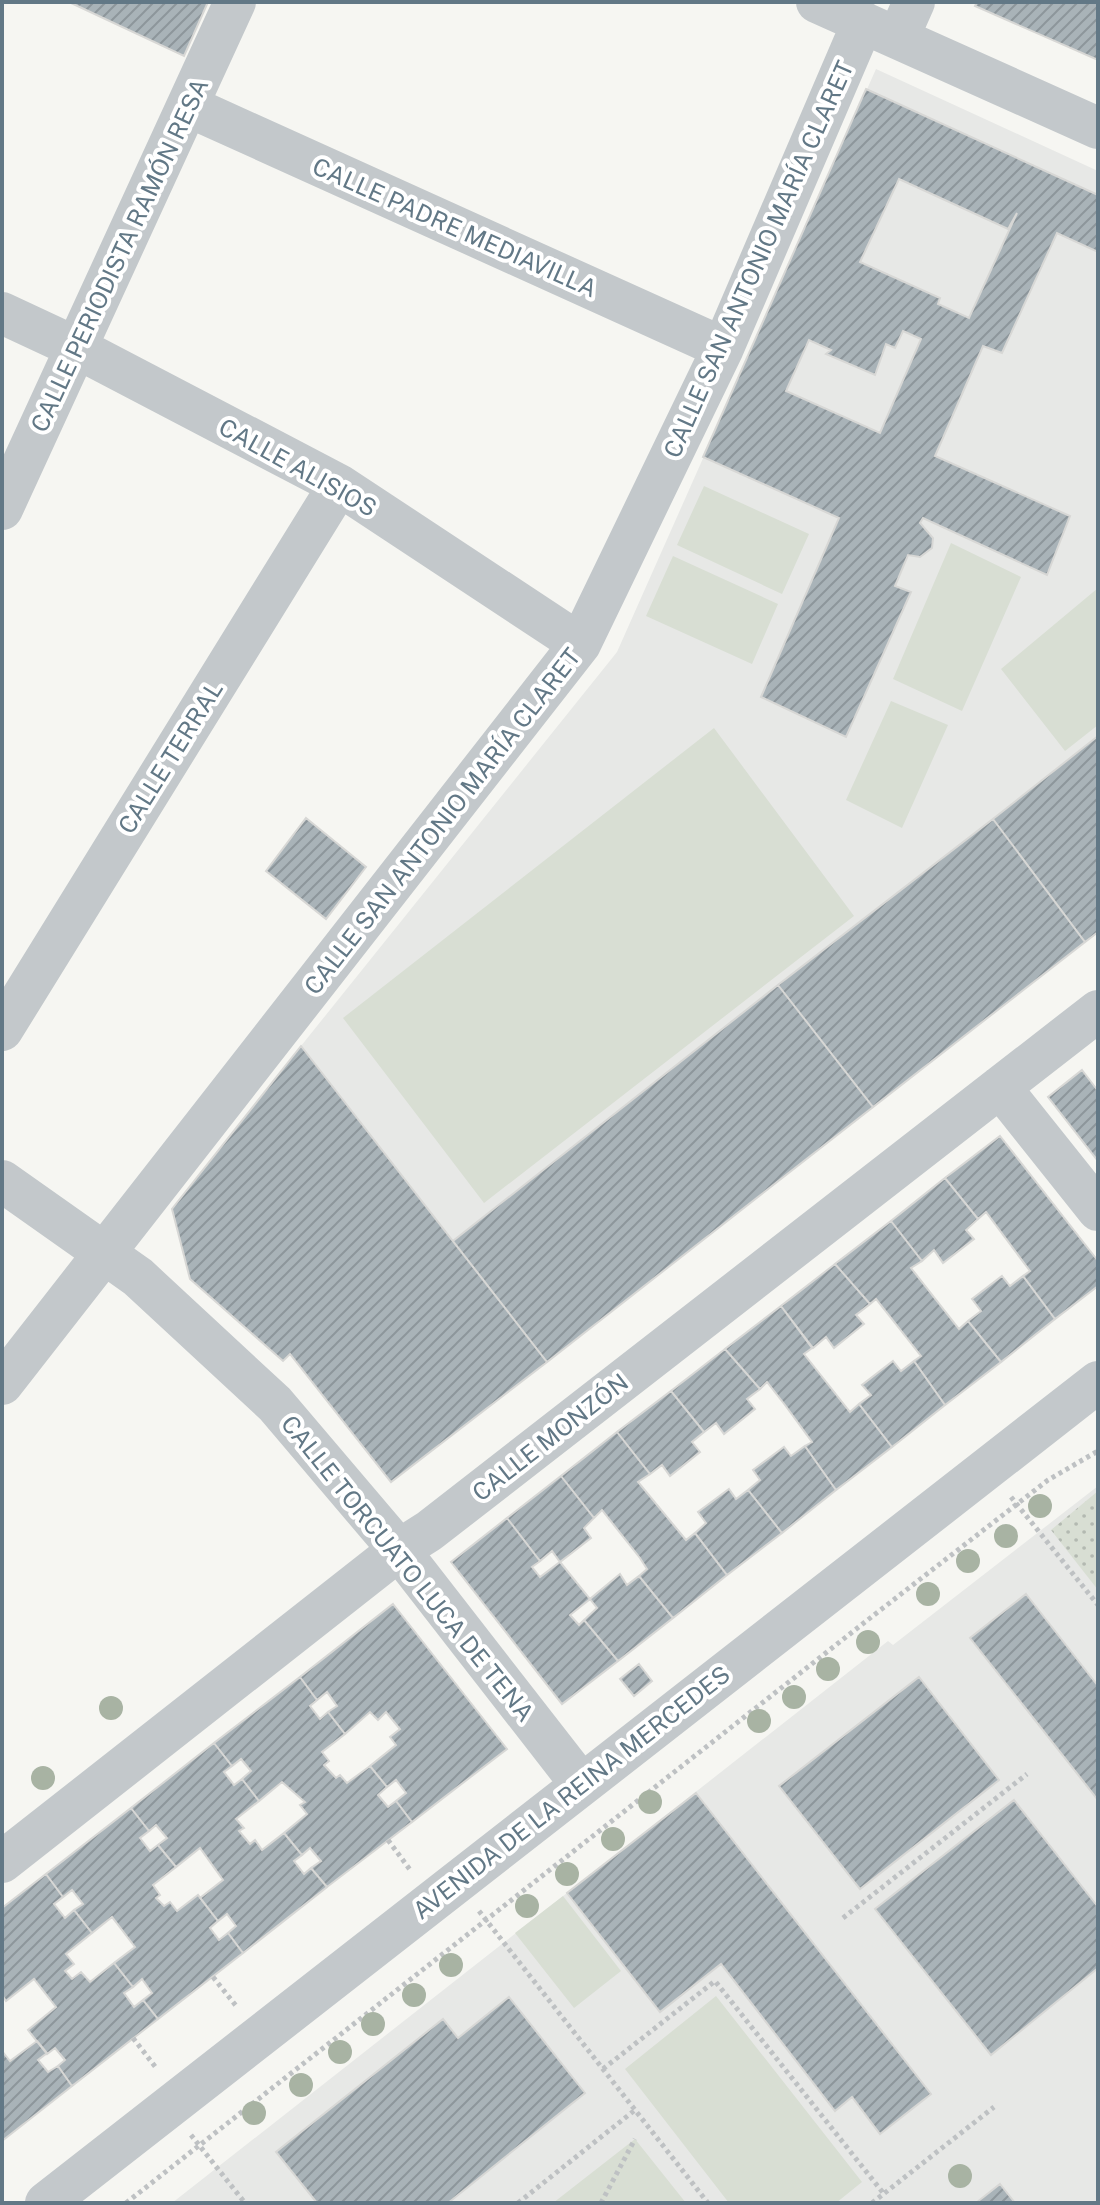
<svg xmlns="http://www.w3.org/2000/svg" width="1100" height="2205" font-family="'Public Sans',sans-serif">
<defs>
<pattern id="garden-dots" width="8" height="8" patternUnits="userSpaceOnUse" patternTransform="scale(2)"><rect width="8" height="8" fill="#d8ded3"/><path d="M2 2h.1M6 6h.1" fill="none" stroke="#b3b9b1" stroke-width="1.8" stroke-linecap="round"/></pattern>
<pattern id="building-hatch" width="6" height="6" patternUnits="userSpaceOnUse" patternTransform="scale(2)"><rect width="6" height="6" fill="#a9b3b8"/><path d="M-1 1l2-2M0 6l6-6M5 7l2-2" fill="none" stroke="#8d969b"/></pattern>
</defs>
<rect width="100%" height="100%" fill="#f6f6f2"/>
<path fill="#e7e8e6" d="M876,69L1098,171V932L547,1362L301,1046L617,652Z
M1098,1486V2203H172L888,1641L893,1645Z"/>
<path fill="#d8ded3" d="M704,486L809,534L782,594L677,545Z
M951,543L1021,577L962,711L893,679Z
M673,556L778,604L752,664L646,616Z
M1098,588V725L1065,751L1001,669Z
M891,701L948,725L902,828L846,800Z
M714,728L854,916L484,1203L343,1018Z
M563,1896L621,1971L574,2008L515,1933Z
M716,1996L862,2182L836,2203H729L625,2069Z
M635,2139L686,2203H553Z"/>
<path fill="url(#garden-dots)" d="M1098,1491V1590L1051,1530Z"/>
<path fill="url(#building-hatch)" stroke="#d7d7d5" stroke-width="2" fill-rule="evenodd" d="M69,2H208L184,56Z
M977,2H1098V60L975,6Z
M866,89L1098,195V252L1057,233L1002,353L983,346L935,456L1070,516L1047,575L923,518L920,523L933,538L932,548L920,557L908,555L895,586L911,592L846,737L761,697L839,518L703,457ZM899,179L1008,229L1017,213L969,318L938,304L940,298L860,262ZM903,331L921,339L880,433L786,391L809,340L831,350L826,354L875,375L886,344L895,348Z
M1098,736V932L1085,942L993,819Z
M306,818L366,867L326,919L266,871Z
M993,819L1085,942L873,1107L778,985Z
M778,985L873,1107L547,1362L453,1241Z
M301,1046L547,1362L391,1482L290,1354L283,1361L190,1279L172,1209Z
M1082,1070L1098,1091V1161L1048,1097Z
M1000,1136L1098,1261V1286L1055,1319L1023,1276L1030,1271L986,1212L978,1219L945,1178Z
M945,1178L978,1219L966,1230L974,1239L943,1263L934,1250L922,1261L891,1221Z
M891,1221L922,1261L911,1268L959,1329L968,1321L1001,1362L945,1405L914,1361L921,1356L876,1299L870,1304L835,1264Z
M835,1264L870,1304L856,1315L864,1324L834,1348L826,1337L813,1348L781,1306Z
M1002,1276L1010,1286L1023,1276L1055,1319L1001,1362L968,1321L981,1311L972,1299Z
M781,1306L812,1348L804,1354L850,1412L859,1404L892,1447L836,1490L805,1446L812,1442L785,1405L767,1382L760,1389L725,1349Z
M725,1349L760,1389L747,1399L755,1409L724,1434L716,1423L704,1432L671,1391Z
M893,1361L901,1371L914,1361L945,1405L892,1447L859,1404L871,1395L862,1385Z
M671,1391L704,1432L692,1442L700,1452L670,1476L662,1465L650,1474L617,1432Z
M617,1432L650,1474L638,1482L686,1540L695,1533L727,1575L673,1618L639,1576L647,1569L640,1558L602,1510L594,1518L561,1476Z
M805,1446L836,1490L782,1533L748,1490L760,1480L753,1470L784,1447L791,1456Z
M561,1476L594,1518L584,1528L591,1538L560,1562L552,1551L540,1561L507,1518Z
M729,1489L736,1499L748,1490L782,1533L727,1575L695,1533L706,1523L698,1512Z
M507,1518L540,1561L532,1567L540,1577L560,1562L590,1599L570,1615L579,1625L584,1620L618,1661L562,1704L451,1562Z
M620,1574L627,1585L639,1576L673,1618L618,1661L584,1620L597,1608L590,1599Z
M1026,1594L1098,1686V1800L970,1638Z
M393,1604L507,1749L412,1822L396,1801L406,1793L396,1780L387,1787L370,1766L396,1745L390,1737L400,1729L386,1712L378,1720L370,1712L345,1734L328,1712L337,1706L327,1692L317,1700L300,1677Z
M639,1664L652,1681L634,1696L620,1679Z
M300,1677L317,1700L310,1706L320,1719L328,1712L345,1734L322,1752L329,1761L324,1765L336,1778L340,1775L347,1783L370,1766L387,1787L378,1795L388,1807L396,1801L412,1822L327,1887L311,1868L321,1861L310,1848L302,1855L284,1833L307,1814L300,1805L305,1802L282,1782L259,1801L242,1779L251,1771L241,1759L232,1766L214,1743Z
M919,1677L999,1780L860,1889L779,1786Z
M214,1743L232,1766L224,1772L234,1785L242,1779L259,1801L236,1819L244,1828L239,1831L250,1844L255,1840L262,1850L284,1833L302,1855L294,1861L304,1874L311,1868L327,1887L243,1953L228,1933L236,1926L227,1914L218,1921L200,1898L223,1880L200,1848L176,1867L158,1845L167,1838L156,1825L149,1831L131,1808Z
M696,1793L931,2094L880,2134L852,2097L835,2111L721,1964L660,2012L567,1893Z
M1014,1800L1098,1907V1968L991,2055L875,1909Z
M131,1808L149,1831L140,1838L150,1851L158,1845L176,1867L153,1885L160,1895L156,1898L164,1906L170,1902L177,1911L198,1895L218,1921L210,1928L219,1940L228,1933L243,1953L158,2019L143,2000L152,1993L142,1979L133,1987L114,1963L135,1947L112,1917L92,1933L74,1910L83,1904L72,1890L63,1897L46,1874Z
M46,1874L63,1897L54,1904L65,1918L74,1910L92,1933L66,1954L74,1964L65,1971L72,1979L81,1972L90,1982L114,1963L133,1987L124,1993L134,2007L143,2000L158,2019L72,2086L58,2066L65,2060L55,2048L47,2054L28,2030L56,2007L34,1979L6,2001L2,1995V1908Z
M509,1997L585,2093L448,2203H317L276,2152L443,2019L458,2038Z
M37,2041L47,2053L38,2060L48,2072L58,2066L72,2086L2,2141V2051L10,2061Z
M1000,2184L1015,2203H976Z"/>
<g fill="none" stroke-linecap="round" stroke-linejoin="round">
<path stroke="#bec1c3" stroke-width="5" stroke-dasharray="4 4" stroke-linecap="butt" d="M1011,1497L1098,1605
M388,1840L411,1871
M479,1911L708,2203
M843,1918L1027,1774
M213,1977L237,2007
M133,2038L157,2069
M603,2069L715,1981L884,2194
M191,2135L245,2203
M126,2203L874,1615L1048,1480L1098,1451
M518,2203L635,2110
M601,2203L635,2139
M872,2203L994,2107"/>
<path stroke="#c3c8cb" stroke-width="42" d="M817,2L1098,128
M898,38L914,2
M188,106L723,348
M2,313L77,348L339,485L580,644
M2,509L235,2
M2,1030L339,485
M1000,1087L1098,1210
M2,1181L138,1277L275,1404L399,1550L581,1784
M2,1384L580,644L723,348L863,22
M2,1862L399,1550L429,1531L1098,1011
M46,2203L1098,1382"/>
</g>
<g fill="#a8b3a3">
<circle cx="1040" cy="1506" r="12"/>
<circle cx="1006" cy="1536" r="12"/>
<circle cx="968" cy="1561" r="12"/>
<circle cx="928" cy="1594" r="12"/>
<circle cx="868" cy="1642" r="12"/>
<circle cx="828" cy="1669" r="12"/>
<circle cx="794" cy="1697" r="12"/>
<circle cx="111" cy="1708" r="12"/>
<circle cx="759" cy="1721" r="12"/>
<circle cx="43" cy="1778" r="12"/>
<circle cx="650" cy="1802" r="12"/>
<circle cx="613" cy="1839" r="12"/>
<circle cx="567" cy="1874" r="12"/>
<circle cx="527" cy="1906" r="12"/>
<circle cx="451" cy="1965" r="12"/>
<circle cx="414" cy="1995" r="12"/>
<circle cx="373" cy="2024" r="12"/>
<circle cx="340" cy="2052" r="12"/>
<circle cx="301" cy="2085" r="12"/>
<circle cx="254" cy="2113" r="12"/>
<circle cx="960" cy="2176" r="12"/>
</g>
<g text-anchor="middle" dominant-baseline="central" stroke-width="8" stroke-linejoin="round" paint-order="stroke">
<g font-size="24" fill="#627886" stroke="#fff">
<text transform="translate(455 227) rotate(24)">CALLE PADRE MEDIAVILLA</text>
<text transform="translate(119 255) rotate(-65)">CALLE PERIODISTA RAMÓN RESA</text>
<text transform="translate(758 259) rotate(-66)">CALLE SAN ANTONIO MARÍA CLARET</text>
<text transform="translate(298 467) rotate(29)">CALLE ALISIOS</text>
<text transform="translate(170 757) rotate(-58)">CALLE TERRAL</text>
<text transform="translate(442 821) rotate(-52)">CALLE SAN ANTONIO MARÍA CLARET</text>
<text transform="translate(550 1437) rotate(-38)">CALLE MONZÓN</text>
<text transform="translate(408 1568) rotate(51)">CALLE TORCUATO LUCA DE TENA</text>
<text transform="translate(571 1792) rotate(-38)">AVENIDA DE LA REINA MERCEDES</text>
</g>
</g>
<rect width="1100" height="2205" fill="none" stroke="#627886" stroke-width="8"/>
</svg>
